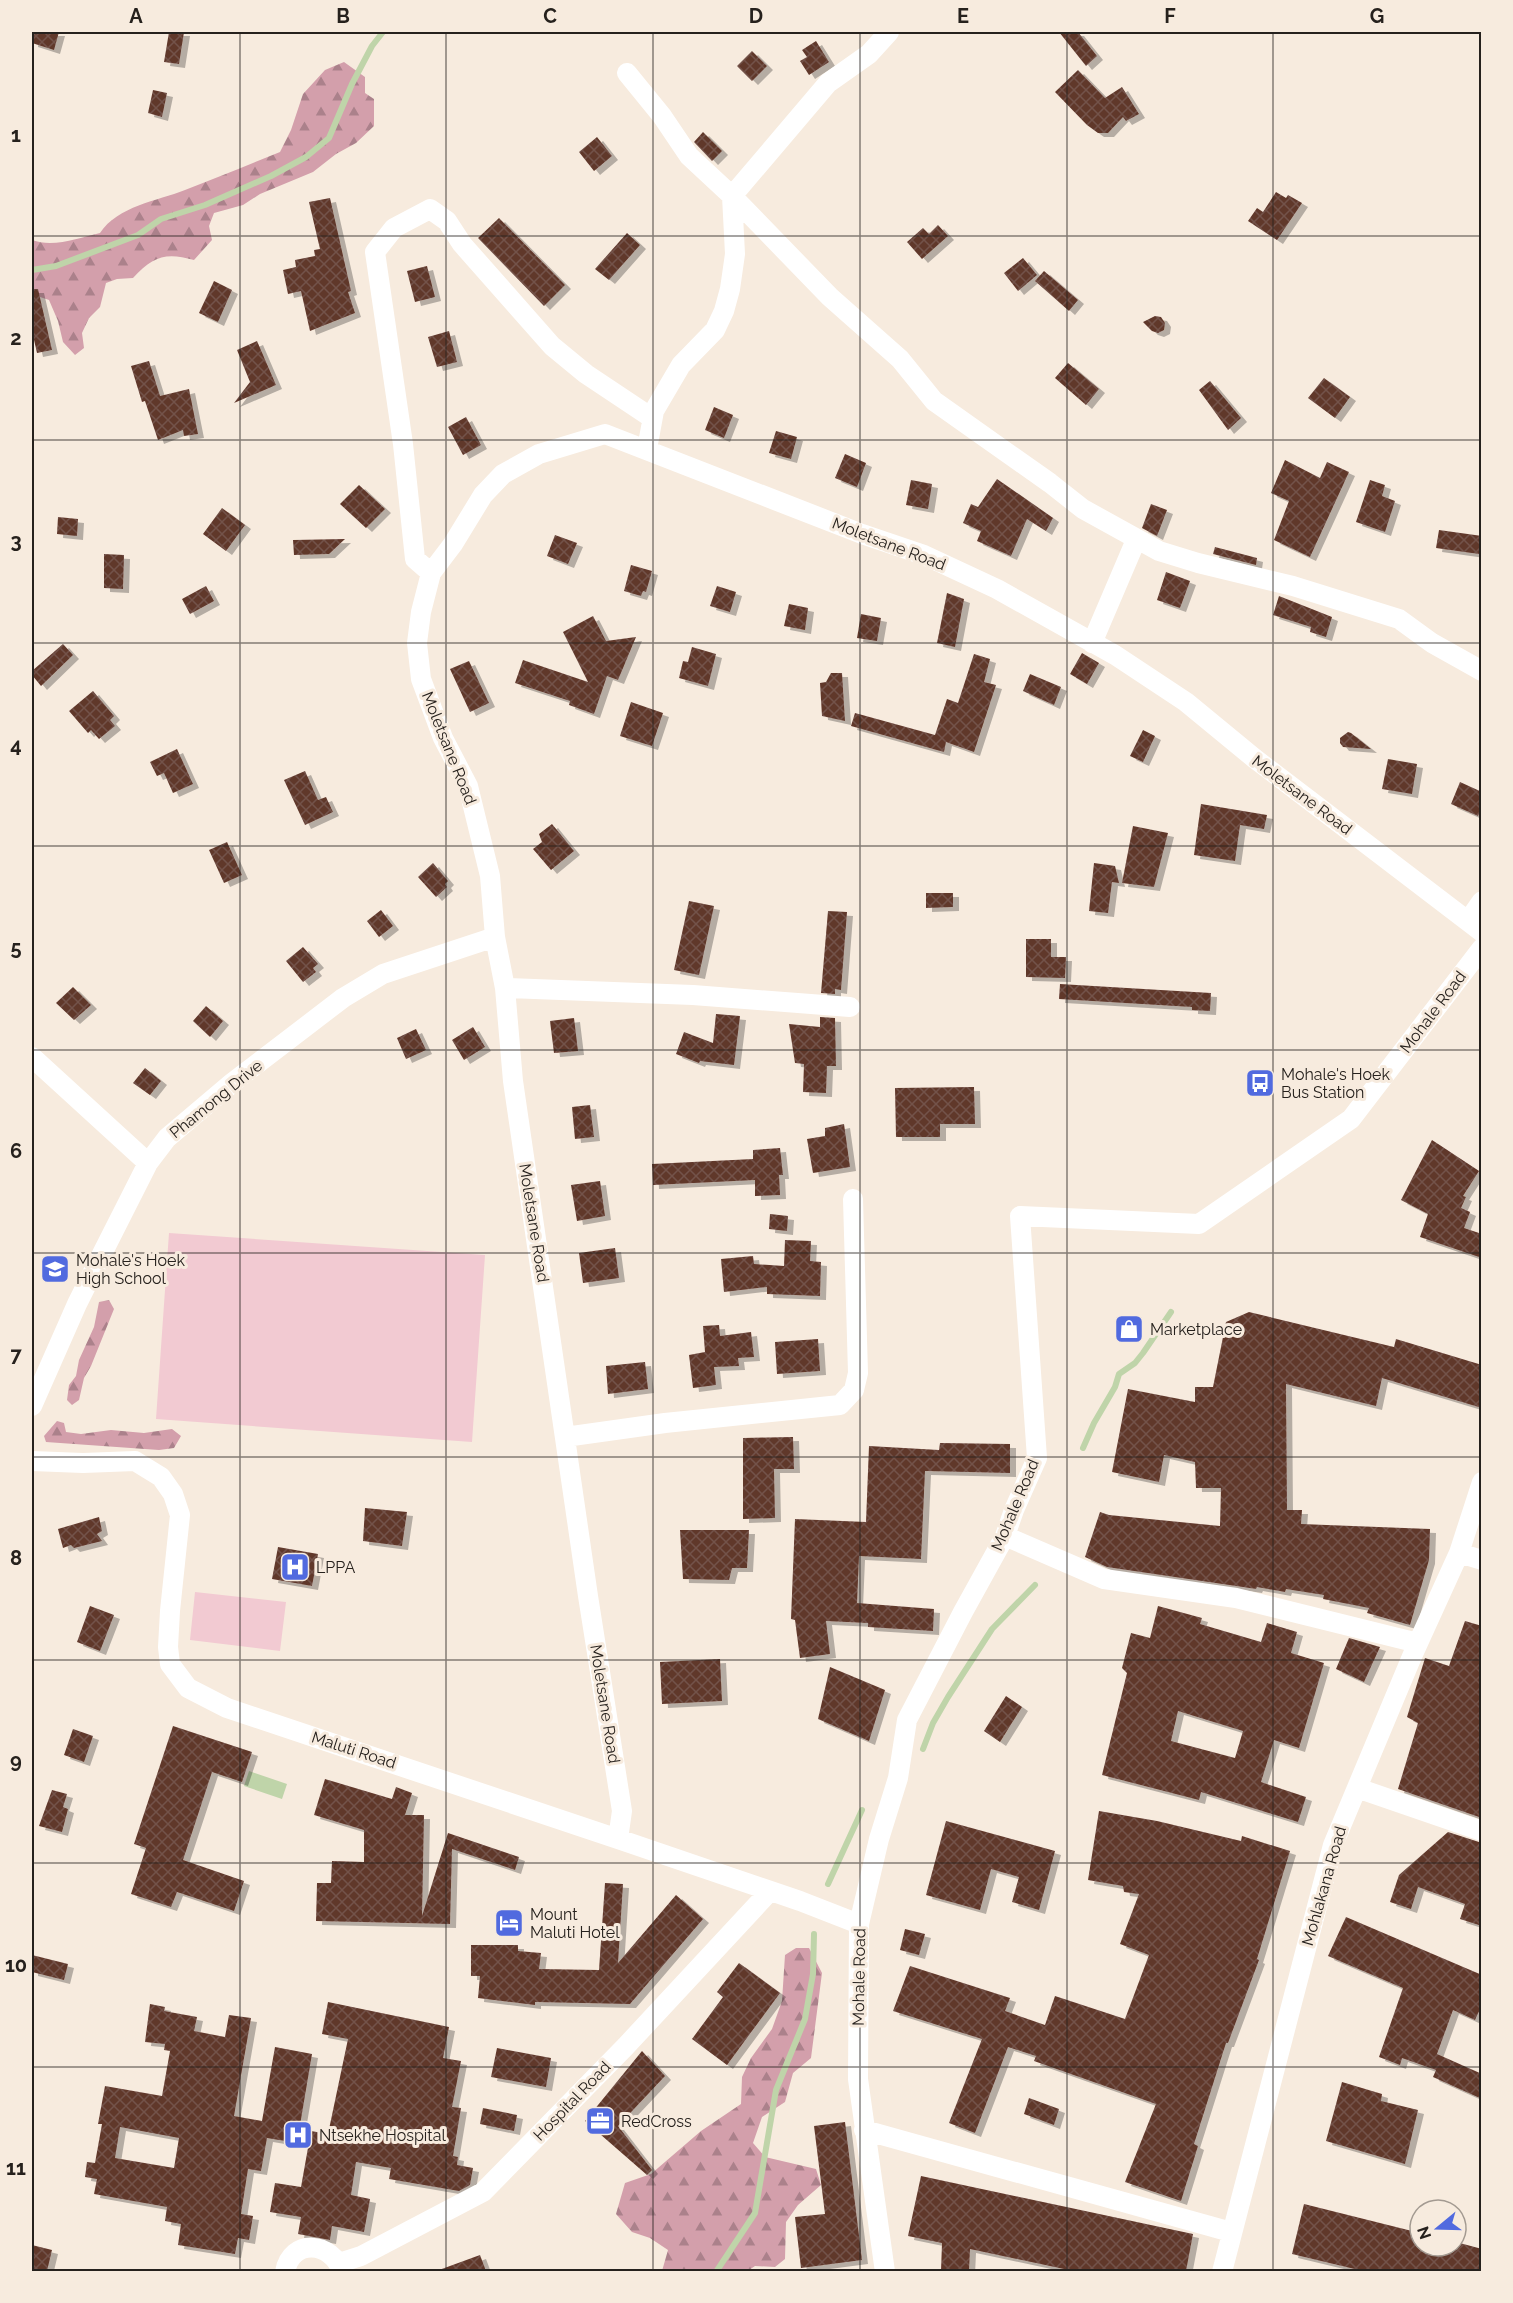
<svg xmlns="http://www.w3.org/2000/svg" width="1513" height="2303" font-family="Raleway,sans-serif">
<defs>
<pattern id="forest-firs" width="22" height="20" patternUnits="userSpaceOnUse" patternTransform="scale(1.5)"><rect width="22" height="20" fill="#d39fab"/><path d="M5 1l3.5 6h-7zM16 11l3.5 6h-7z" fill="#ab818b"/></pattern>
<pattern id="building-cross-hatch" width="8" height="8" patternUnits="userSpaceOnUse" patternTransform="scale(1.5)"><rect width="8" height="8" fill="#60372c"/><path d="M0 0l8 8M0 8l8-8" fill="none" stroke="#735249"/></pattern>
<filter id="shadow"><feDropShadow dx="6" dy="4" stdDeviation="0" flood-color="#0004"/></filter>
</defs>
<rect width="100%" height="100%" fill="#f7ebde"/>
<path fill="url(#forest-firs)" d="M344,62L365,77V93L374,99V126L356,143L336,154L313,172L260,194L243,205L214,213L209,226L212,240L194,260C166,252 153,256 133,278L117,279L106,283L100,307L89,318L82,333L84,348L75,355L63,342L58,321L49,300L34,295L32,296V240C53,248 79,238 100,233C118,206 157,201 185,190C217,178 248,165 280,152L291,130L303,94L325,70Z
M109,1300L114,1309L91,1366L84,1378L79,1400L72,1405L67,1400L69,1385L76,1376L79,1360L94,1327L99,1302Z
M57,1421L64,1423L66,1432L81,1434L111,1430L144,1433L172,1429L181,1436L174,1448L159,1450L46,1442L44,1436Z
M796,1948H809L822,1973L811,2058L793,2073L785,2102L762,2117L753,2143L765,2157L816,2169L821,2185L798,2205L786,2222L785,2259L775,2267L755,2266L746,2272L662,2271L668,2250L650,2238L632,2232L616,2214L625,2183L651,2174L701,2131L741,2104L742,2077L751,2058L772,2029L782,2001L785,1955Z"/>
<path fill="#f2cad2" d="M169,1233L485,1255L472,1442L156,1419Z
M195,1592L286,1602L280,1651L190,1640Z"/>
<path fill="#bfd4a9" d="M249,1771L287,1784L282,1799L244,1786Z"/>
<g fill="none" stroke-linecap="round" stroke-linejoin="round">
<path stroke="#bfd4a9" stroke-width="6" d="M32,270L56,266L138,235L161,219L205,205L271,176L306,157L329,138L352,84L372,46L383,32
M1083,1448L1094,1423L1115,1387L1119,1374L1135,1363L1143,1353L1171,1312
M923,1749L933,1723L948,1697L992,1629L1035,1585
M828,1884L862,1810
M716,2272L755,2213L776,2090L805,2019L813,1974L814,1934"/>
</g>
<path fill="url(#building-cross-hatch)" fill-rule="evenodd" filter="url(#shadow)" d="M32,32H59L54,50L32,43Z
M169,32H184L179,64L164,62Z
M1059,32H1078L1097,56L1086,66Z
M816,41L829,62L809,75L800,61L807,57L802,50Z
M752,51L767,66L752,81L737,66Z
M1078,70L1105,98L1122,87L1139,114L1126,121L1123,117L1108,133H1098L1087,125L1055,92Z
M153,90L167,93L162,117L148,113Z
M703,132L722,151L712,161L694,142Z
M597,137L612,156L594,171L579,152Z
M1276,192L1286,198L1288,195L1302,203L1277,240L1248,221L1257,208L1263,212Z
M330,198L351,291L348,292L355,313L310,331L301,291L288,294L283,270L296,267L295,260L315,256L314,250L320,249L309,202Z
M499,218L565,285L544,306L478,238Z
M938,225L948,236L922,259L907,242L923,228L929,234Z
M627,233L640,245L609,280L595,269Z
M1023,258L1037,275L1018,291L1004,273Z
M427,266L435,297L415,302L407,271Z
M1044,271L1078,300L1069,311L1035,281Z
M214,281L232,290L218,322L199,313Z
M32,289H38L52,350L37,353L32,331Z
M1155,316L1161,317L1165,323L1164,330L1158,333L1152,331L1143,322Z
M449,331L457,362L437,367L428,337Z
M257,341L276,385L234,403L250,382L237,350Z
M149,361L160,396L189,389L198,434L184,436L183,430L158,440L145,401L142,402L131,366Z
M1068,363L1099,389L1086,405L1055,378Z
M1324,378L1350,397L1335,418L1308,398Z
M1210,381L1241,418L1228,430L1199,390Z
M714,407L733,415L724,438L705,430Z
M466,417L481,445L463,455L448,427Z
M776,431L797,437L791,459L769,453Z
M845,454L866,463L857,487L835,478Z
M1285,460L1320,478L1327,462L1349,472L1310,557L1274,540L1289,501L1271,493Z
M997,479L1053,518L1046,531L1027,519L1011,556L977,541L981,531L963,523L971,504L978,507Z
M911,480L932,484L928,509L906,505Z
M1370,480L1385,485L1382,496L1395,501L1385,532L1356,522Z
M359,485L385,509L366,528L340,504Z
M1151,504L1167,510L1157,536L1142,528Z
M222,508L245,525L226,551L203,534Z
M58,517L78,519L77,536L57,534Z
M1439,530L1482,536L1479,554L1436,548Z
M555,535L577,543L568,564L547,556Z
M345,539L329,554L294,555L293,540Z
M1215,547L1257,558L1256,565L1213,554Z
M104,554L124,555L123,589L104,588Z
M631,565L652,571L646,592L643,591L641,596L624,591Z
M1166,572L1190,581L1180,608L1157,600Z
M206,586L214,601L190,614L182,599Z
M717,586L736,592L730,612L710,606Z
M947,593L964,599L955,647L937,643Z
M1279,596L1332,617L1326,637L1310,632L1311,627L1273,615Z
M789,604L808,608L805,630L784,626Z
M861,614L881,618L877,641L857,638Z
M593,616L606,641L636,637L618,680L607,676L594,714L569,705L570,701L515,683L523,660L588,682L563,632Z
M63,644L73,655L41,686L32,675V671Z
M692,647L716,654L708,686L679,678L683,661L688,662Z
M1082,653L1099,663L1087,684L1070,674Z
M974,654L990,659L984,682L996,685L974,752L946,742L944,752L851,726L855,713L935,735L947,699L958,703Z
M469,661L489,703L470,712L450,669Z
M831,673H842L845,721L822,716L820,683L826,682Z
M1030,674L1061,687L1054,705L1023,691Z
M93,691L114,716L110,720L115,726L99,739L91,730L88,733L69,711Z
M631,702L663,713L652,746L620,736Z
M1143,730L1155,736L1143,762L1130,756Z
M1348,732L1351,733L1371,749L1343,747L1340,743V738Z
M177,749L193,784L173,793L164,773L157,776L150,762Z
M1388,759L1417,764L1412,794L1382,789Z
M305,771L318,800L326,797L333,812L305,825L284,780Z
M1460,782L1482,792V807L1478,816L1451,804Z
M1201,804L1267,815L1264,829L1240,825L1235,861L1194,855Z
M552,824L574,851L551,870L533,849L542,842L539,834Z
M1133,826L1168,833L1154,887L1122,883Z
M227,842L242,875L224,883L209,850Z
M433,863L448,881L445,884L447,887L436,897L418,877Z
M1094,863L1115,866L1119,883L1112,882L1108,913L1089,911Z
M926,893H953V907L926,908Z
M689,901L714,906L699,975L674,970Z
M381,910L393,926L379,937L367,921Z
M828,911L847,912L841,990L835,989V994L821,993Z
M1026,939H1051V957H1066L1065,978L1026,977Z
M303,947L318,964L313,968L316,972L303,982L286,961Z
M1060,984L1211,993L1210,1011L1192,1010V1007L1059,999Z
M73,987L91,1005L74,1020L56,1003Z
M206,1006L223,1021L210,1037L193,1021Z
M716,1014L740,1016L734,1065L700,1061L699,1063L676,1054L684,1032L713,1043Z
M820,1017L835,1018L836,1066H827L826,1093L803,1092L804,1064L795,1063L789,1024L820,1027Z
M574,1018L578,1051L554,1053L550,1021Z
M473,1027L485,1047L464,1060L452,1040Z
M416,1029L426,1050L406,1059L397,1038Z
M145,1068L161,1081L150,1095L133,1083Z
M974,1087L975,1124H940V1137H896L895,1088Z
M590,1105L594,1137L575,1139L572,1107Z
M844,1124L850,1167L813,1173L807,1139L825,1136V1128Z
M1432,1140L1479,1171L1463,1196L1466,1197L1461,1208L1470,1212L1464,1228L1482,1234V1258L1420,1237L1428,1214L1401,1200Z
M780,1148L783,1175H779L780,1195L755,1196V1180L653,1185L652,1164L753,1159V1150Z
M600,1181L605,1216L577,1221L571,1185Z
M770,1214L788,1216L787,1231L769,1229Z
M785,1240L811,1241L810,1261L821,1262L820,1296L767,1294V1287L724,1292L721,1259L753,1256L754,1264L784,1266Z
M615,1248L619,1278L583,1283L579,1253Z
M1249,1312L1394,1347L1396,1339L1482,1365V1408L1382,1378L1376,1406L1286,1384L1287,1510H1302L1301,1524L1430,1529L1429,1560L1410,1625L1367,1613L1369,1608L1323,1599L1324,1595L1286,1589L1285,1592L1257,1587L1256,1589L1243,1587L1107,1567L1085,1557L1100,1512L1109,1515L1220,1526L1221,1488H1196L1195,1462L1164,1455L1159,1482L1112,1472L1128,1389L1195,1402V1387H1213L1226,1322Z
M719,1325L720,1336L751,1332L754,1357L738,1358L739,1366L714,1367L716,1385L693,1388L689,1355L705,1352L703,1326Z
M818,1339L820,1371L777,1374L775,1342Z
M645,1362L648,1389L608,1394L606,1366Z
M793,1437L794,1469H774L775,1518L743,1519V1438Z
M940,1443L1010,1444V1473L925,1471L921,1559L859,1556L857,1603L934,1609L933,1631L868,1627V1623L826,1621L830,1654L800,1658L795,1620L791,1619L795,1519L866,1522L869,1446L939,1450Z
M365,1508L407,1512L402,1546L363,1541Z
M99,1517L102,1531L97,1534L102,1541L74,1548L71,1545L63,1548L58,1529Z
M680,1530H749L747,1568H732L729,1580L683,1579Z
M278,1547L318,1554L312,1586L272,1579Z
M90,1606L114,1615L100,1651L77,1642Z
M1158,1606L1202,1618L1200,1624L1261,1642L1267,1623L1297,1632L1291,1653L1324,1663L1299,1748L1274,1740L1261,1782L1306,1797L1298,1822L1201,1792L1199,1800L1102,1775L1127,1673L1122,1668L1131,1633L1150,1638ZM1178,1711L1243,1731L1235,1758L1171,1741Z
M1465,1621L1482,1626V1818L1398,1789L1418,1723L1407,1717L1425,1658L1449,1666Z
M1349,1638L1380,1647L1364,1682L1336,1669Z
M720,1659L722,1701L662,1704L660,1662Z
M830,1667L885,1690L869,1741L818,1719Z
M1006,1696L1022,1707L1000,1742L984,1731Z
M173,1726L252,1752L242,1782L212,1772L183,1860L244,1881L234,1911L177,1892L171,1907L131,1894L146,1848L134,1844Z
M73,1729L93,1736L84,1762L64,1755Z
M325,1779L392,1799L396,1787L412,1793L405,1815H424L422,1916L448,1833L519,1857L515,1870L452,1849L450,1924L316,1921L317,1883H331L332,1861L364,1862V1830L314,1815Z
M52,1790L67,1794L63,1807L68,1809L62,1832L39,1826Z
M1099,1811L1157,1821L1241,1841L1242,1836L1290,1851L1257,1959L1259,1960L1228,2043H1226L1194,2144L1198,2146L1181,2201L1125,2182L1156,2104L1034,2061L1036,2056L1008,2047L975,2133L949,2123L982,2039L893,2011L910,1966L1010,1998L1005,2011L1045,2025L1055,1996L1125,2019L1149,1955L1120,1944L1139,1894L1124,1892L1123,1886L1088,1880Z
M946,1821L1055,1851L1039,1910L1012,1902L1019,1877L991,1869L980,1910L926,1895Z
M1448,1832L1482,1843V1926L1460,1919L1465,1904L1418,1887L1411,1909L1390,1902L1399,1875Z
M605,1883L623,1884L618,1963L676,1895L703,1919L630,2004L535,2002V2005L478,1998L480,1976H471V1945H518V1951L541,1953L539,1969L599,1970Z
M1346,1917L1482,1975V2005L1475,2020L1453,2010L1437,2054L1482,2074V2099L1433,2077L1436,2070L1402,2058L1400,2065L1379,2057L1403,1988L1328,1956Z
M905,1929L925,1934L919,1955L900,1950Z
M32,1955L68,1964L64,1980L32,1972Z
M739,1963L780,1993L727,2065L692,2039L723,1997L717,1992Z
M328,2002L449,2027L443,2058L461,2061L452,2107L461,2108L453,2156L458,2157L457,2165L473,2168L470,2185L459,2191L389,2179L391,2168L356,2162L351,2195L370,2199L364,2232L332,2226L330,2240L298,2234L301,2217L270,2212L275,2183L301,2187L311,2131L328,2134L348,2039L322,2034Z
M150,2004L165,2007L164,2011L197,2017L194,2031L225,2037L229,2015L251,2018L234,2116L262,2121L275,2047L312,2054L297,2143L267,2138L261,2171L248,2169L241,2214L253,2216L249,2240L238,2238L235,2254L178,2245L181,2224L165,2221L167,2207L94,2194L97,2179L85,2177L87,2162L95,2163L102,2124H98L105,2086L162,2096L170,2051L164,2050L165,2044L145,2042ZM120,2127L179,2138L174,2168L115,2158Z
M497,2048L551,2058L546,2087L491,2077Z
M642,2051L665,2076L618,2126L652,2170L647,2175L585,2121Z
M1342,2082L1382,2094L1381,2101L1418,2110L1405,2164L1326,2141Z
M1029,2098L1059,2109L1054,2125L1024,2114Z
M483,2108L517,2115L514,2131L480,2124Z
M845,2122L862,2260L801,2268L795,2217L825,2214L814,2126Z
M921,2176L1193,2234L1186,2271H1063L1064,2269L970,2249L969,2271H941L942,2243L908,2236Z
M1304,2204L1420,2233V2246H1456V2242L1482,2249V2271H1363L1292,2254Z
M32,2245L52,2250L47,2271H32Z
M480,2255L486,2271H439V2270Z"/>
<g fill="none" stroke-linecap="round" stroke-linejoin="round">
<path stroke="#fff" stroke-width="20" d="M627,73L662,116L689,156L732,196L830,297L900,359L934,401L1050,483L1083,509L1159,551L1198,563L1293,586L1399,619L1432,643L1482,671
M647,449L654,411L681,365L715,330L724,311L730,289L735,254L732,196L828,83L869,54L889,32
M431,573L415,559L403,444L375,252L394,228L430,209L447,221L462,244L552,346L586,374L652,418
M1092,643L1136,540
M1468,921L1482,901
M505,988L693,995L850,1007
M32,1057L148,1163
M32,1406L77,1304L104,1250L148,1163L167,1138L232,1083L343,998L383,974L495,937
M565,1437L665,1423L840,1405L854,1390L858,1373L853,1199
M32,1461L83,1463L135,1461L161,1477L173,1494L180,1515L170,1611L168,1647L170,1664L188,1688L227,1708L618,1839L800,1901L859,1924
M1005,1536L1104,1579L1236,1598L1418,1643
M1459,1553L1482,1560
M1357,1788L1482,1831
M618,1839L622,1811L588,1596L513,1081L505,988L495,937L490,876L468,786L443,738L421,679L417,643L421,612L431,573L453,544L483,495L503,474L539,454L605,434L862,534L924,555L997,589L1115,655L1186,702L1254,758L1482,932
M864,2130L1231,2232
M339,2263L361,2256L483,2192L626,2046L770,1891
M285,2272C291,2238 332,2241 342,2272
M885,2272L858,2079L859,1924L879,1839L898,1778L907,1720L963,1612L1005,1536L1014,1510L1037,1458L1020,1216L1199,1224L1351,1119L1482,948
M1222,2272L1333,1845L1413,1654L1459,1553L1482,1482"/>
</g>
<path fill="none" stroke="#26211d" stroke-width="1.5" stroke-opacity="0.55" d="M240,32V2272M446,32V2272M653,32V2272M860,32V2272M1067,32V2272M1273,32V2272M32,236H1482M32,440H1482M32,643H1482M32,846H1482M32,1050H1482M32,1253H1482M32,1457H1482M32,1660H1482M32,1863H1482M32,2067H1482"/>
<defs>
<g id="bus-square" transform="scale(1.5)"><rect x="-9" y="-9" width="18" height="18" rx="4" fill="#516adf" stroke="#f7ebde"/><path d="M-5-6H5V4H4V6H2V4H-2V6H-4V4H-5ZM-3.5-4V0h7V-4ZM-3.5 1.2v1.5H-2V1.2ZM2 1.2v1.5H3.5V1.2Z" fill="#fff"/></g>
<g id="school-square" transform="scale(1.5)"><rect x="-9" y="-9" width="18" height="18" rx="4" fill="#516adf" stroke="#f7ebde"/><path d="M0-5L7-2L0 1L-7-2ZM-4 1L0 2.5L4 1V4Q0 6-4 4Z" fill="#fff"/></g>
<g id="shop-square" transform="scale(1.5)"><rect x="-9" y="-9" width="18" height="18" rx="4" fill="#516adf" stroke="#f7ebde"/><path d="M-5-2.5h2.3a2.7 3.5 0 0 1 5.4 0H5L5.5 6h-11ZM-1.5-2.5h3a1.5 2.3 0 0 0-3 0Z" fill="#fff"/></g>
<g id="hospital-square" transform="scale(1.5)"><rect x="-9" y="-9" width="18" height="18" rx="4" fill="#516adf" stroke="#f7ebde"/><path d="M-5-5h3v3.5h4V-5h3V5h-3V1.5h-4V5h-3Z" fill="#fff"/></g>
<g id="hotel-square" transform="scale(1.5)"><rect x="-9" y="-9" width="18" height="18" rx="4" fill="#516adf" stroke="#f7ebde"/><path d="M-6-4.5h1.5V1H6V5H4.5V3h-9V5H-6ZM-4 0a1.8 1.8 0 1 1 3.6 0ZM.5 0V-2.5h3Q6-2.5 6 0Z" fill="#fff"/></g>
<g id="office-square" transform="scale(1.5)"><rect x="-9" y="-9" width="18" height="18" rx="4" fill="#516adf" stroke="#f7ebde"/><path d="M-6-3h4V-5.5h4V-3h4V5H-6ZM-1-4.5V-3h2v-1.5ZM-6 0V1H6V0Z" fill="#fff"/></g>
</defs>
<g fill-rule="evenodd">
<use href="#bus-square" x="1260" y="1083"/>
<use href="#school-square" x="55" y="1269"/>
<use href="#shop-square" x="1129" y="1329"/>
<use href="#hospital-square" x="295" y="1567"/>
<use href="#hotel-square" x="509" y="1923"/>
<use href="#office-square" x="600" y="2121"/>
<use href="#hospital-square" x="298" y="2135"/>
</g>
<g text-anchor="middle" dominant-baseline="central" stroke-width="6" stroke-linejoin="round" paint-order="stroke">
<g font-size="16" fill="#26211d" stroke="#f7ebde">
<text transform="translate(889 544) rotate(21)">Moletsane Road</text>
<text transform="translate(449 748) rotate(68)">Moletsane Road</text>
<text transform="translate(1302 795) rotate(37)">Moletsane Road</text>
<text transform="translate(1433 1012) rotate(-53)">Mohale Road</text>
<text transform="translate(216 1099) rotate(-39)">Phamong Drive</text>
<text transform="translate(534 1223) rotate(81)">Moletsane Road</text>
<text transform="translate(1015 1505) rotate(-67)">Mohale Road</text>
<text transform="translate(605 1704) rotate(81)">Moletsane Road</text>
<text transform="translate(354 1750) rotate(18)">Maluti Road</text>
<text transform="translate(1324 1886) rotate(-74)">Mohlakana Road</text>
<text transform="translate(859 1977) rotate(-89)">Mohale Road</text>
<text transform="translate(572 2101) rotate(-46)">Hospital Road</text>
</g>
<g font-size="16" fill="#26211d" stroke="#f7ebde" text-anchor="start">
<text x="1281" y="1074">Mohale's Hoek<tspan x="1281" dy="18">Bus Station</tspan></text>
<text x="76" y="1260">Mohale's Hoek<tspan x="76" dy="18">High School</tspan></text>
<text x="1150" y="1329">Marketplace</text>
<text x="316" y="1567">LPPA</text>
<text x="530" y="1914">Mount<tspan x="530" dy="18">Maluti Hotel</tspan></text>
<text x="621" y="2121">RedCross</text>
<text x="319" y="2135">Ntsekhe Hospital</text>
</g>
</g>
<rect width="1513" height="2303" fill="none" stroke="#f7ebde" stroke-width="66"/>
<g transform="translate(1438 2228) rotate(251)"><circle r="28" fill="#f7ebde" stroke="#a39a91" stroke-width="1.5"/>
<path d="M0-4.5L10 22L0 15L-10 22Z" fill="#516adf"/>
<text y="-9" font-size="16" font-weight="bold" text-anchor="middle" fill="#26211d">N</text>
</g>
<rect x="33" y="33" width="1447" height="2237" fill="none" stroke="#26211d" stroke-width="2"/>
<g font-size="20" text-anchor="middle" font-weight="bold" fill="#26211d">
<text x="136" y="23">A</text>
<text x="343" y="23">B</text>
<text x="550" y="23">C</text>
<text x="756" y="23">D</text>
<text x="963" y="23">E</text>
<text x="1170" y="23">F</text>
<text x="1377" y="23">G</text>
<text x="16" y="142">1</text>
<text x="16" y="345">2</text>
<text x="16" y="548">3</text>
<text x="16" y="752">4</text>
<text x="16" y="955">5</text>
<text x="16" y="1158">6</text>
<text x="16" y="1362">7</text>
<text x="16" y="1565">8</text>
<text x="16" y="1768">9</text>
<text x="16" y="1972">10</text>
<text x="16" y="2175">11</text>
</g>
</svg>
